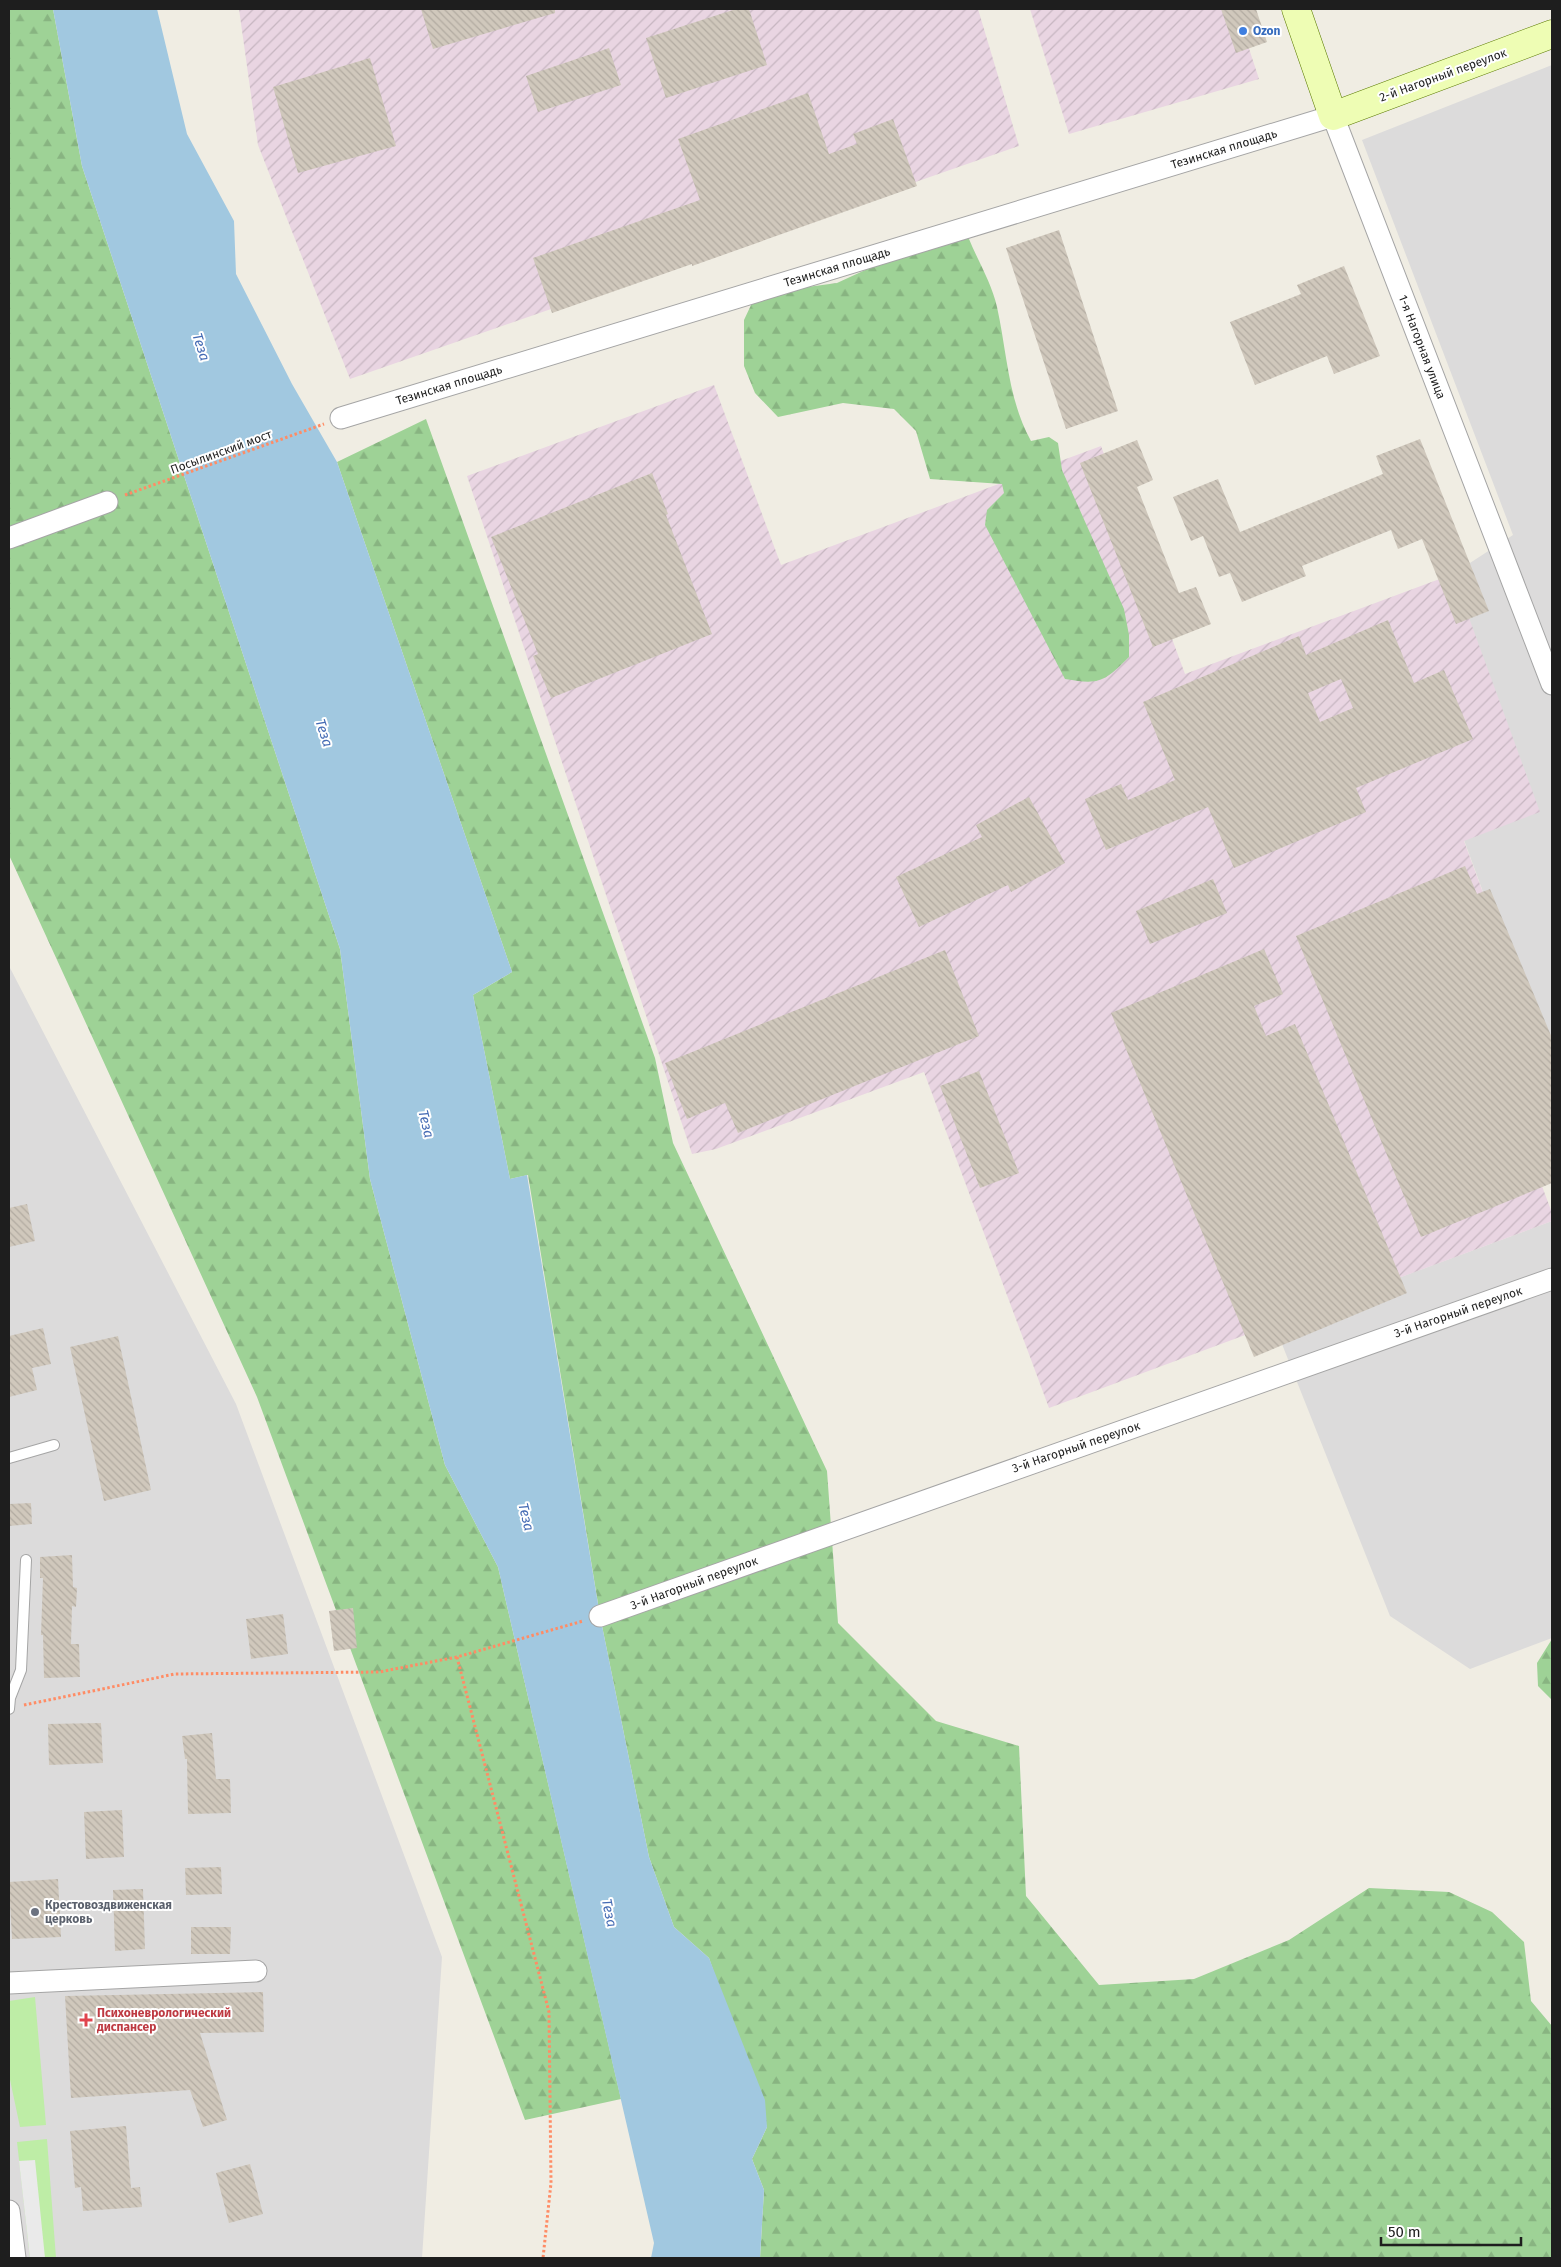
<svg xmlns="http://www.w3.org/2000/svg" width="1561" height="2267" font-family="'Fira Sans',sans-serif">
<defs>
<pattern id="industrial-furrows" width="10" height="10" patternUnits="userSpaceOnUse" patternTransform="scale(1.25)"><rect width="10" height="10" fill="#e9d5e2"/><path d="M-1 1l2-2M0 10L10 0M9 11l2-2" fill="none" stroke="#c7b6c1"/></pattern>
<pattern id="forest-firs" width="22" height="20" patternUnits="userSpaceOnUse" patternTransform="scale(1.25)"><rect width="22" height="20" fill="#9ed296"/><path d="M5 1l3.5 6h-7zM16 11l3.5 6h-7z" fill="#88b481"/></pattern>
<pattern id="building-back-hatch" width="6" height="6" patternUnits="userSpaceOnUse" patternTransform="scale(1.25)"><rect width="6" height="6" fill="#d0c8bc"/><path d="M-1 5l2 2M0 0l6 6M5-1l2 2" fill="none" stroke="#b2aba1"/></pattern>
</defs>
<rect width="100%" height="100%" fill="#f0ede3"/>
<path fill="#dcdbdb" d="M1552,65V1080L1464,840L1453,574L1513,535L1362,140Z
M9,966L236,1404L442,1957L422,2258H9Z
M1552,1221V1638L1470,1669L1390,1616L1274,1324Z"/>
<path fill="url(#industrial-furrows)" d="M239,9H978L1019,146L350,379L258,145Z
M1030,9H1236L1259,79L1069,134Z
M714,385L781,565L1101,446L1185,674L1453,574L1540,812L1464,841L1552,1080V1094L1513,1108L1552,1213V1221L1049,1408L924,1072L716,1149L692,1154L467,476Z"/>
<path fill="#beeda6" d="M35,1997L46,2125L20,2127L9,2075V2001Z
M47,2139L56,2258H30L17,2142Z"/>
<path fill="url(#forest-firs)" d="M9,9H53L82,166L340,949L370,1179L445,1465L498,1567L621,2099L525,2120L257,1397L9,855Z
M939,236L969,239C978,261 992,284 997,307C1007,352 1008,400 1031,441L1049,437L1058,443L1062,470L1124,609L1129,635V657C1104,682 1100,685 1065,679L985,525L987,510L1004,493L1002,484L930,479L916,431L894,409L843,403L778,417L755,393L744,366V320L752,303L778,291L837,283Z
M426,419L655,1058L673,1143L827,1471L838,1623L936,1721L1019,1746L1026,1896L1099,1985L1194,1979L1289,1940L1369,1888L1449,1892L1492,1912L1524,1942L1531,2001L1552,2026V2258H760L764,2190L752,2159L767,2127L709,1958L674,1927L649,1857L600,1616L528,1175L510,1179L473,995L512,972L337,462Z
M1552,1639V1700L1538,1686L1537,1663Z"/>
<path fill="#eaeaea" d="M35,2160L45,2258H30L19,2161Z"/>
<path fill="#a1c8e0" d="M53,9H157L187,134L234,221L236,274L292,384L337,462L512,972L473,995L510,1179L527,1175L600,1616L649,1857L674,1927L709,1958L765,2100L767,2127L752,2159L764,2190L760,2258H651L654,2243L498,1567L445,1465L370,1179L340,949L82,166Z"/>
<path fill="url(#building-back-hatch)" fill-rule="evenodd" d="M421,9H555V13L433,49Z
M736,9H749L767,65L666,98L646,38Z
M1221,9H1256L1267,42L1236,53Z
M609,48L621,85L538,112L526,76Z
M370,58L396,146L298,173L273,87Z
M808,93L829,154L857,144L853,134L893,119L917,186L692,266V264L552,313L533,258L700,200L678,139Z
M1059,230L1118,411L1066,429L1006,248Z
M1344,266L1380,356L1334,374L1327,356L1255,385L1230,322L1301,294L1297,285Z
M1420,439L1489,611L1456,624L1422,539L1398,549L1391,530L1302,566L1306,576L1242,602L1230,573L1219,577L1203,536L1191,541L1173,497L1218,479L1240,532L1383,474L1376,456Z
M1137,440L1153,480L1137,487L1179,593L1196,587L1211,624L1153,647L1080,463Z
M652,473L668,514L666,515L712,634L551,698L533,656L538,654L491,537Z
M1388,620L1414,683L1444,670L1473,739L1356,788L1366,812L1234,868L1208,807L1106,850L1085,799L1121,784L1128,800L1175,780L1143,702L1299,636L1306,655ZM1341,679L1353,708L1320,722L1308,693Z
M1029,797L1065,863L1011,892L1008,885L919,927L896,877L982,837L976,825Z
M1465,866L1477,894L1490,889L1552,1038V1183L1421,1237L1296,936Z
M1213,879L1227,913L1150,944L1136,911Z
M1264,949L1283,994L1254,1006L1266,1036L1295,1024L1407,1293L1254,1357L1111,1013Z
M945,950L979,1036L738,1133L725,1103L687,1119L665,1063Z
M979,1071L1019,1173L980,1188L940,1086Z
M27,1204L35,1241L9,1247V1208Z
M43,1328L51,1364L32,1368L37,1390L9,1397V1336Z
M118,1336L151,1490L104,1501L70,1347Z
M31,1503L32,1524L9,1526V1504Z
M72,1555L73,1587L77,1588L76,1607L72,1606L71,1644H79L80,1677L44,1678L43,1635H41L43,1578H40V1557Z
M353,1608L357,1648L334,1651L329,1611Z
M283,1614L288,1654L251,1659L246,1619Z
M101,1723L103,1763L49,1765L48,1724Z
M212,1733L216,1779H230L231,1813L188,1814L187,1759H185L182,1736Z
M122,1810L124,1857L86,1859L84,1812Z
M221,1867L222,1894L186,1895L185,1868Z
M58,1879L61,1937L12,1939L9,1882Z
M143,1889L145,1949L115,1951L113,1890Z
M191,1927H231L230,1954H191Z
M263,1992L264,2032L200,2033L227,2120L203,2127L190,2090L71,2098L65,1996Z
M126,2126L131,2188L140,2187L142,2207L83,2211L81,2187L75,2188L70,2131Z
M250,2164L263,2214L229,2223L216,2173Z"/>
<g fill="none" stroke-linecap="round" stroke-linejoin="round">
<g stroke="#a5a5a5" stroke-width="12">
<path id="lane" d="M9,1458L54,1445
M9,1709L10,1698L21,1670L26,1560"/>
</g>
<g stroke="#a5a5a5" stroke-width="23">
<path id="street" d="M341,418L1333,116L1552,684
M9,538L107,502
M600,1616L1552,1279
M9,1983L256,1971
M9,2211L15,2258"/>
</g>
<g stroke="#5a7a00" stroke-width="29">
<path id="secondary" d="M1296,9L1333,116L1552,34"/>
</g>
<path stroke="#ff8c65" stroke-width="3" stroke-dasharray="2.5 2.5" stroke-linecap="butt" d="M125,495L324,424
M457,1657L549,2012L551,2183L543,2258
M24,1705L175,1674L379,1672L457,1657L583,1621"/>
<use href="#lane" stroke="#fff" stroke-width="10"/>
<use href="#street" stroke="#fff" stroke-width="21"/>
<use href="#secondary" stroke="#eefdb4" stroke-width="28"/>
</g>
<circle fill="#3f7fe0" stroke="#fff" stroke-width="2" cx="1243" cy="31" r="5"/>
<circle fill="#6b7280" stroke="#fff" stroke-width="2" cx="35" cy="1912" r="5"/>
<path fill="#e0444e" stroke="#fff" stroke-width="2" d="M83.5 2012.5h5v5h5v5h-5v5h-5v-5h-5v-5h5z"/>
<g text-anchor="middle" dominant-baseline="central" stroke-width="4" stroke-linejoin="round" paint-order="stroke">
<g font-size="12" font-weight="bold" fill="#366cbe" stroke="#fff" text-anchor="start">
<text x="1253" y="31">Ozon</text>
</g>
<g font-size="12" fill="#1e1e1e" stroke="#fff">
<text transform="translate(1443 75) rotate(-20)">2-й Нагорный переулок</text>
<text transform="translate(1224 149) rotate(-17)">Тезинская площадь</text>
<text transform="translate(837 267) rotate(-17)">Тезинская площадь</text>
<text transform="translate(1422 347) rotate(69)">1-я Нагорная улица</text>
<text transform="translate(449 385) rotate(-17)">Тезинская площадь</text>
<text transform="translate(221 452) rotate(-20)">Посылинский мост</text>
<text transform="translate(1458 1312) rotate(-19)">3-й Нагорный переулок</text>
<text transform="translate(1076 1447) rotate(-19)">3-й Нагорный переулок</text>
<text transform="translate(694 1583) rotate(-20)">3-й Нагорный переулок</text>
</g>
<g font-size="12" font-weight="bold" fill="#5b616d" stroke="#fff" text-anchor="start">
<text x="45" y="1905">Крестовоздвиженская<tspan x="45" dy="14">церковь</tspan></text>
</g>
<g font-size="12" font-weight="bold" fill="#be3a42" stroke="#fff" text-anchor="start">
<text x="97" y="2013">Психоневрологический<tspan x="97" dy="14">диспансер</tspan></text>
</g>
<g font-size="14" font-style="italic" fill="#456bb4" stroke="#fff">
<text transform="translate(201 347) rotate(72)">Теза</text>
<text transform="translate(324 733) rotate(72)">Теза</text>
<text transform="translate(426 1124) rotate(76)">Теза</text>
<text transform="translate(526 1517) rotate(76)">Теза</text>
<text transform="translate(609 1913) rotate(78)">Теза</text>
</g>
</g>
<rect width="1561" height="2267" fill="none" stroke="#1e1e1e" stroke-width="20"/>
<path d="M1381 2237v8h140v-8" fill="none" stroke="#1e1e1e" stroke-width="2.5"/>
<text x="1388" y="2237" font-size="15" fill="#1e1e1e" stroke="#ffffff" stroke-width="4" paint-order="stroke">50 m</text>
</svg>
